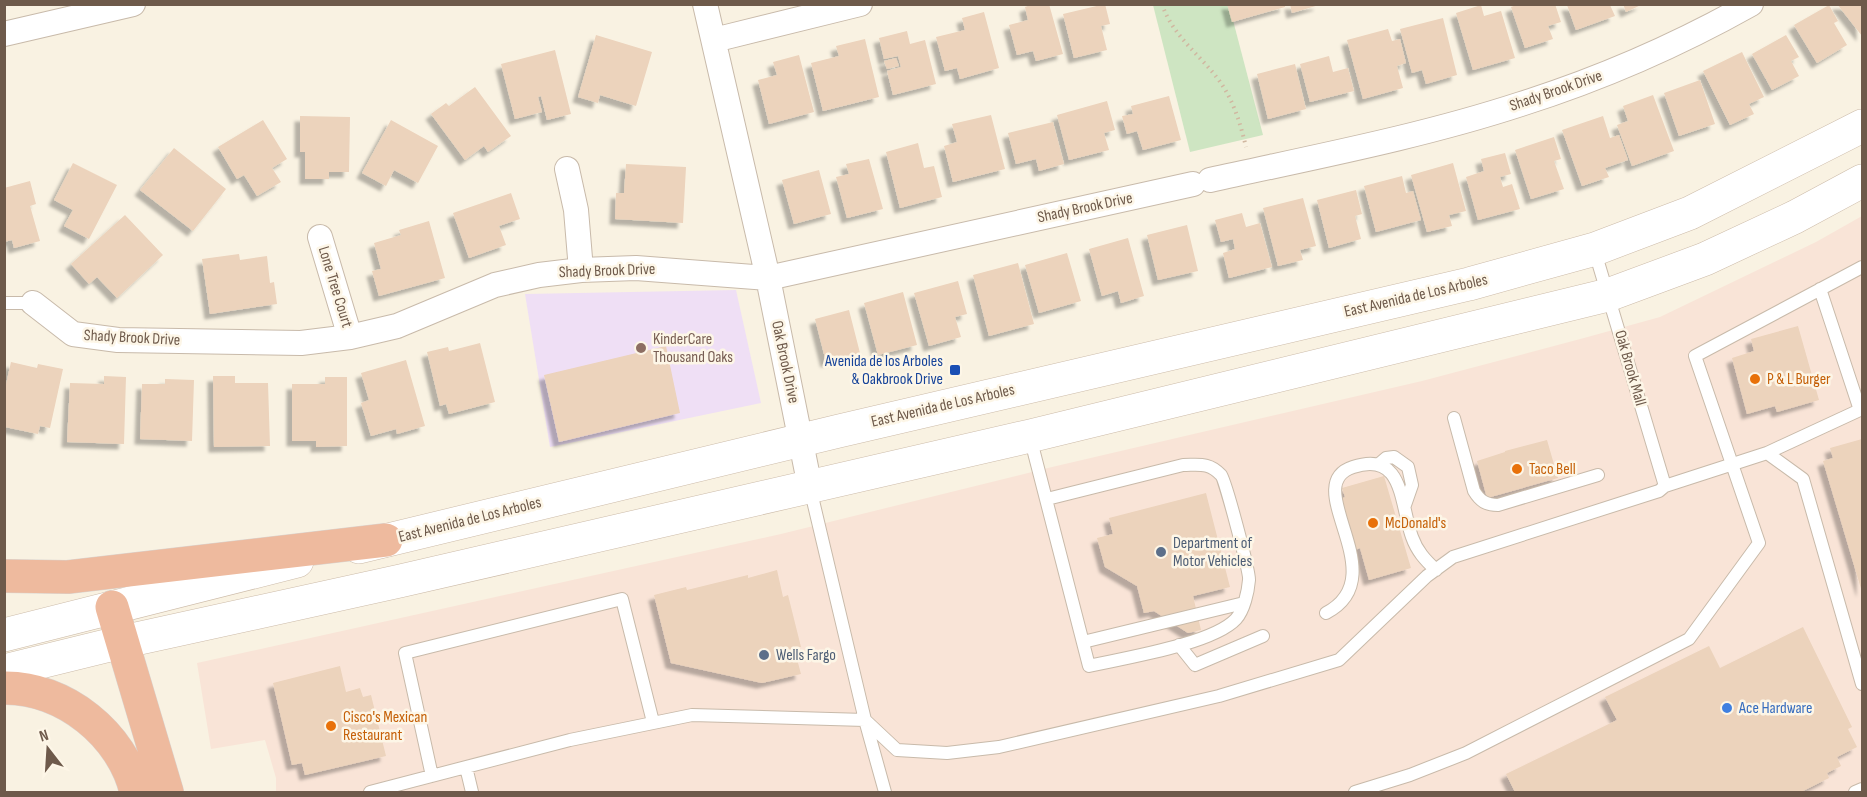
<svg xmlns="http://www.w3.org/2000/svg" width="1867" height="797" font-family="'Sofia Sans Condensed',sans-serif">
<defs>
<filter id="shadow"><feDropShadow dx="-5.5" dy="5.5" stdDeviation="1.5" flood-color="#0004"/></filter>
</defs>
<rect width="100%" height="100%" fill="#f9f2e2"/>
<path fill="#f9e4d7" d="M1862,216V792H276V778L265,740L211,749L197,663L781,534L1052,467L1422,381L1584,338L1660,317L1816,242Z"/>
<path fill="#efdff5" d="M736,290L761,403L550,447L525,294Z"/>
<path fill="#cee5c2" d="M1153,5H1229L1263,135L1190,152Z"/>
<path fill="#ecd3bc" filter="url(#shadow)" d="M1033,4H1049L1063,54L1036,61L1033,51L1017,55L1009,25L1028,20L1025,7Z
M1105,4L1110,24L1101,26L1107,50L1074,58L1063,14Z
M1227,4H1285V7L1232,22Z
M1290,4H1319V5L1292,13Z
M1519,4H1555L1561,22L1548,26L1553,39L1525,48L1511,7Z
M1623,4H1643L1626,12Z
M1837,4H1862V36Z
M1481,5L1484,16L1501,11L1515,58L1473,70L1456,13Z
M1567,5H1610L1615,16L1576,30Z
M1829,5L1838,21L1834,23L1847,45L1817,63L1794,25Z
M984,12L999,68L960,79L957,68L945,71L936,37L965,30L962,18Z
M1443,18L1457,75L1426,84L1422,70L1412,73L1400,29Z
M1388,29L1392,41L1400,39L1406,63L1397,66L1403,88L1363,99L1347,40Z
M907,31L910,44L925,40L936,84L893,95L887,71L901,67L898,56L884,59L879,38Z
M596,35L652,52L636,106L600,95L598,103L578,97Z
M1786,35L1799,57L1791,61L1799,76L1772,90L1752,54Z
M865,39L879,97L823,111L811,63L839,56L836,46Z
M555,50L571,114L547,120L541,96L538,97L542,112L515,119L501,64Z
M1742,52L1764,97L1749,104L1754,114L1730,125L1703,71Z
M799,55L814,112L769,124L758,80L777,75L773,62Z
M1329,56L1333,72L1348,68L1354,91L1310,102L1300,64Z
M896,58L899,66L887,69L884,61Z
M1295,64L1306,109L1268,119L1257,74Z
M1700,80L1715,124L1679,136L1664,93Z
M475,87L511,136L488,152L484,146L465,160L431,114L446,103L449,106Z
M1653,95L1674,151L1632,166L1617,125L1628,121L1623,106Z
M1169,96L1181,140L1143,150L1137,131L1127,134L1122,116L1133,114L1131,106Z
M1107,101L1115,130L1104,133L1109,150L1069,160L1057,115Z
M991,115L1005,169L953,182L944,146L957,142L952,124Z
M300,116L350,117L349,172H329V179H305V152H300Z
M1603,116L1610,138L1619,135L1628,160L1605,168L1609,177L1582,186L1562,130Z
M263,120L287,159L272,168L281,182L257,196L244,175L237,179L218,147Z
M391,120L438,146L418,183L394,170L386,186L362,173Z
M1053,122L1064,164L1039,171L1036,159L1016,164L1008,133Z
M1554,137L1561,159L1554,161L1564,189L1531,199L1515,150Z
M918,143L924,168L934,166L942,197L900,208L886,152Z
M174,148L226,189L193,231L140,190Z
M1505,153L1511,174L1500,177L1503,187L1512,184L1520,209L1478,220L1466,177L1484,171L1481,159Z
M869,159L883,209L847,218L836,177L849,174L846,164Z
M73,163L117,185L89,239L64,226L73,210L54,200Z
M1453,163L1466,211L1449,215L1452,226L1427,232L1411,175Z
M626,164L686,167L683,223L615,219L616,193H624Z
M819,170L831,214L794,224L782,180Z
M1402,176L1406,193L1413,191L1421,220L1376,232L1364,186Z
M30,181L36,204L30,206L40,241L14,248L12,240L4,242V188Z
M1356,190L1362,214L1355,216L1361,239L1329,248L1317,200Z
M511,193L520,219L499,226L506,245L469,258L453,213Z
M1303,198L1316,246L1300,250L1303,260L1278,266L1263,208Z
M1242,213L1246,227L1260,223L1272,267L1229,278L1223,253L1235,249L1233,239L1221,242L1215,220Z
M125,215L163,255L117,298L97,277L89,284L71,264Z
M429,221L445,278L379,296L372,271L381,269L374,243L401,235L399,230Z
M1187,225L1198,271L1158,280L1147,235Z
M1128,238L1144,296L1121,303L1118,291L1102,296L1089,249Z
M1067,253L1081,301L1039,313L1025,265Z
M239,254L240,260L267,256L270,283L274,282L277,304L210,314L202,259Z
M1018,263L1034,324L989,336L973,275Z
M958,281L967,314L955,317L961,337L929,346L914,293Z
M903,292L917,345L878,355L864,303Z
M849,310L860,353L826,362L815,319Z
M1798,326L1819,400L1777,412L1775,406L1747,414L1732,358L1754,351L1751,339Z
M480,343L495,402L449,414L446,404L440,406L427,352L448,347L449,351Z
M666,346L680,413L559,442L544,375Z
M406,360L425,426L397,434L396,429L371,436L361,403L369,400L361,373Z
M11,362L37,368L38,364L63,369L50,428L40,426L38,434L5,427V389Z
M104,376L126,377L124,444L67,442L70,383L104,384Z
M213,376H235V383H268L270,446L214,447Z
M325,377H347V446L316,447V441H292V384H325Z
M165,379L194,380L192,441L140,439L142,384H165Z
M1862,439V592L1823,461L1833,458L1830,448Z
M1547,440L1558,478L1487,498L1477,461L1505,452V451Z
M1384,476L1411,568L1369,580L1360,548L1355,550L1341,499L1345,497L1342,488Z
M1206,493L1230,587L1193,596L1201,630L1188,633L1154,611L1144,613L1137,586L1105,567L1097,538L1113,534L1109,518Z
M777,570L783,597L788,595L801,647L794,648L801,674L762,683L671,663L654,595L686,587L687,590L748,575V578Z
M1803,627L1852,727L1848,729L1857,747L1837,757L1841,766L1827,773L1829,778L1801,792H1515L1506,774L1617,720L1605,697L1709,646L1720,668Z
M340,666L346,692L360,688L363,697L371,695L386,756L305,775L302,763L292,765L273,683Z"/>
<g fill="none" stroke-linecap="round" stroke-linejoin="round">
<g stroke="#c8baaa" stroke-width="14">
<path id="lane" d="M1595,252L1665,486
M1820,289L1860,410
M4,303H33
M1454,418L1474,491C1480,501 1486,505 1498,505L1598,475
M1030,437L1089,666C1124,658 1213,644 1236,619C1244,610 1248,592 1249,580C1250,573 1225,479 1221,475C1209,462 1199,465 1183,465L1047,499
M1767,453L1803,479L1862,684
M1379,464L1386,458L1394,457L1408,467L1412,485L1405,505
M810,488L865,720L885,792
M1326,613C1397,576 1297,485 1353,467C1404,450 1400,504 1412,537C1417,551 1425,560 1436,570
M1083,642L1244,603
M1179,645L1195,665L1263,636
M466,767L472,792
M432,776L405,653L622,599L653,722
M370,792L570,740L692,715L865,720L897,750L947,753L999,747L1219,696L1339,660L1427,576L1453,557L1659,491L1665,486L1767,453L1862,409
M1355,792L1410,775L1466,753L1689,639L1759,543L1695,356L1862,267
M1855,792L1862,789"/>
</g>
<g stroke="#c8baaa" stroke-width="26">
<path id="street" d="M705,4L768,278L810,487
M4,34L133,4
M714,40L860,4
M567,169L576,210L581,270
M1210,180C1314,157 1420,137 1521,104C1600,79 1678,45 1751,4
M320,237L350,337
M33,303L73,334L118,340L301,343L350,337L397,326L495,285L539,275L581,270L636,268L768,278L1193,184"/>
</g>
<g stroke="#ccbba9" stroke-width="34">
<path id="secondary" d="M359,547L839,431L1469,284L1595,249L1690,213L1862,126
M4,635L297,561
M4,671L122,642L400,581L1030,436L1608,295L1705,259L1795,217L1862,181"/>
</g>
<g stroke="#d9d4d0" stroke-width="34">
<path id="highway" d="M4,576L68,577L386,540
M112,607L167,792
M4,688C64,687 123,735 136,792"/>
</g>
<path stroke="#d0b7a0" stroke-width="4" stroke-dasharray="1.5 4.5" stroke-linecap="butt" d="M1162,4C1172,35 1199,54 1218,79C1233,99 1240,122 1246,147"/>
<use href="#lane" stroke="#fff" stroke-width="12"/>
<use href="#street" stroke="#fff" stroke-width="24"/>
<use href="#secondary" stroke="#fff" stroke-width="33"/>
<use href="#highway" stroke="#eeba9e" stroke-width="33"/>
</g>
<circle fill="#8d6e63" stroke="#fdf6e7" stroke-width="2" cx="641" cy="348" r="6"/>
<rect fill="#1a4fb4" stroke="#fdf6e7" stroke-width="2" x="949" y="364" width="12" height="12" rx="3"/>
<g fill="#e8710a" stroke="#fdf6e7" stroke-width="2">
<circle cx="1755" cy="379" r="6"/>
<circle cx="1517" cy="469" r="6"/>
<circle cx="1373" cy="523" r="6"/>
<circle cx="331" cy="726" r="6"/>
</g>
<g fill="#5c6f8a" stroke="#fdf6e7" stroke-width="2">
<circle cx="1161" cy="552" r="6"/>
<circle cx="764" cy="655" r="6"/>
</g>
<circle fill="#3f7fe0" stroke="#fdf6e7" stroke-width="2" cx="1727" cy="708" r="6"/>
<g text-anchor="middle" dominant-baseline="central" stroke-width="5" stroke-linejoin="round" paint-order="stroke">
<g font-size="16" fill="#6e5a4b" stroke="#fdf6e7">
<text transform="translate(1556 91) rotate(-19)">Shady Brook Drive</text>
<text transform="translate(1085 208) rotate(-12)">Shady Brook Drive</text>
<text transform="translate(607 271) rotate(-2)">Shady Brook Drive</text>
<text transform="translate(335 287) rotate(73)">Lone Tree Court</text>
<text transform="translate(1416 296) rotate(-13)">East Avenida de Los Arboles</text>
<text transform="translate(132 338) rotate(3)">Shady Brook Drive</text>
<text transform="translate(785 362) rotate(78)">Oak Brook Drive</text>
<text transform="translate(1630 368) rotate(74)">Oak Brook Mall</text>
<text transform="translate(943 406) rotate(-13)">East Avenida de Los Arboles</text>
<text transform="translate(470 520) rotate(-14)">East Avenida de Los Arboles</text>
</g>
<g font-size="16" fill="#785e54" stroke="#fdf6e7" text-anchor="start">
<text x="653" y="339">KinderCare<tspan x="653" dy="18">Thousand Oaks</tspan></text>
</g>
<g font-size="16" fill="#164399" stroke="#fdf6e7" text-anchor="end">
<text x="943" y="361">Avenida de los Arboles<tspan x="943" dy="18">&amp; Oakbrook Drive</tspan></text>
</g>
<g font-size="16" fill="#c56008" stroke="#fdf6e7" text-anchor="start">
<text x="1767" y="379">P &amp; L Burger</text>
<text x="1529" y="469">Taco Bell</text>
<text x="1385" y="523">McDonald's</text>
<text x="343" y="717">Cisco's Mexican<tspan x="343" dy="18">Restaurant</tspan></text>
</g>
<g font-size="16" fill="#4e5e75" stroke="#fdf6e7" text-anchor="start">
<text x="1173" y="543">Department of<tspan x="1173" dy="18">Motor Vehicles</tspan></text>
<text x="776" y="655">Wells Fargo</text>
</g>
<g font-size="16" fill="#366cbe" stroke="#fdf6e7" text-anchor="start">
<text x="1739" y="708">Ace Hardware</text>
</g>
</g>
<rect width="1867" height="797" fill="none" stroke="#6e5a4b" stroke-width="12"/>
<g transform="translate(48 749) rotate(343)" stroke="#fdf6e7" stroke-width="4.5" paint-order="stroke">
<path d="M0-4.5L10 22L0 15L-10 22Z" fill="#6e5a4b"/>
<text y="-9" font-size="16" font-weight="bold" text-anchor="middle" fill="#6e5a4b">N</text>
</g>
</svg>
